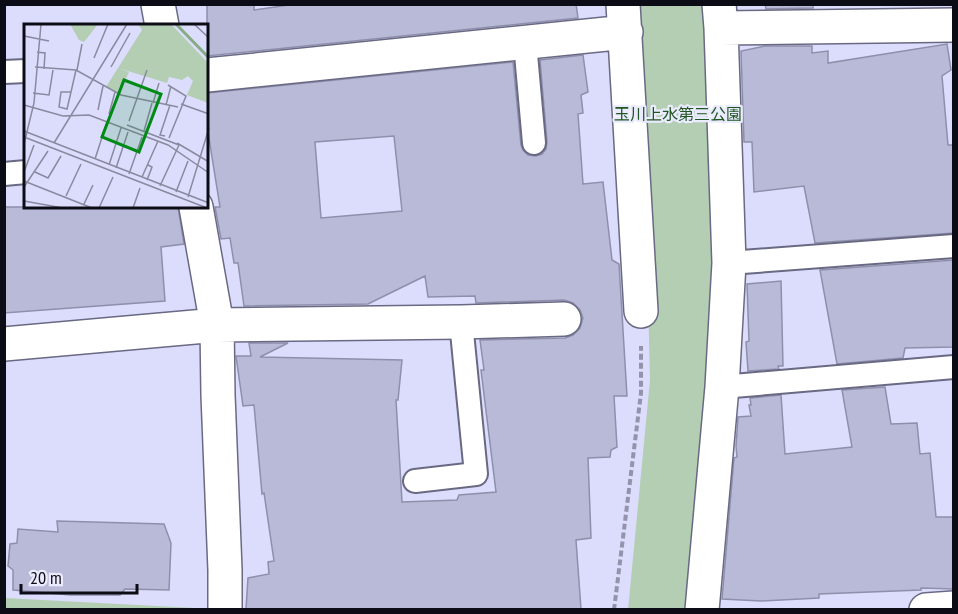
<svg xmlns="http://www.w3.org/2000/svg" width="958" height="614" font-family="'PT Sans Narrow','Noto Sans JP',sans-serif">
<rect width="100%" height="100%" fill="#dcddfc"/>
<path fill="#b3ceb2" d="M633,5H707L717,117L709,434L691,609L628,610L650,380L646,215Z
M5,598L214,609H5Z"/>
<path fill="#b9bad8" stroke="#8e8fab" stroke-width="1.5" fill-rule="evenodd" d="M207,4H254V10L296,4H576L578,18L207,56Z
M765,4H813V8L766,9Z
M947,44L951,70L942,76L948,145H954V233L815,243L804,186L754,192L752,142H744L741,51L765,46H812V53L828,51V63Z
M583,55L588,92L581,95L583,113L578,114L583,184L603,182L612,260L619,264L627,396H614L617,447L611,450L610,457L588,458L591,538L576,540L581,609H246L248,578L269,574L268,562L274,561L264,493L262,494L254,405L243,406L236,356H251L249,343H288L260,357L402,360L398,400H396L402,502L457,500L459,495L496,492L481,370H484L480,340L565,338L573,335L580,328L583,318L580,310L573,303L564,300L476,303L475,296L428,297L425,276L368,304L244,306L238,263H234L230,238L221,239L215,207H220L207,126V93L513,62L521,145L523,150L528,155L536,156L542,154L546,149L547,142L540,60ZM394,136L402,211L321,218L315,142Z
M4,207H178L184,244L161,247L165,301L4,313Z
M954,260V347L905,348L903,358L837,364L820,270Z
M781,281L783,366H778L779,369L748,371L746,342L749,341L747,284Z
M885,387L891,424L917,423L920,454L930,453L936,517H954V589L921,588V590L819,594V598L761,601L722,599L734,458L737,457L736,446L738,417L751,416L749,405H751L750,398L781,395L785,454L852,447L842,390Z
M57,521L164,524L171,543L169,590L125,589L120,595H71L13,590V570L8,566L10,544L17,543L18,529L58,532Z"/>
<g fill="none" stroke-linecap="round" stroke-linejoin="round">
<g stroke="#696984" stroke-width="26">
<path id="service" d="M525,43L534,143
M4,72L26,71
M4,174L26,172
M729,263L954,246
M722,387L954,367
M415,481L476,474L461,322"/>
</g>
<g stroke="#696984" stroke-width="36">
<path id="minor" d="M158,4L162,26
M623,4L641,311
M721,28L954,25
M207,75L626,32
M196,207L217,325L218,395L225,570V610
M4,344L217,325L461,322L564,319
M702,610L722,387L729,263L721,28L719,4
M926,610L954,608"/>
</g>
<path stroke="#9393ab" stroke-width="4" stroke-dasharray="6 3" stroke-linecap="butt" d="M614,610L641,393V346"/>
<use href="#service" stroke="#fff" stroke-width="22"/>
<use href="#minor" stroke="#fff" stroke-width="33"/>
</g>
<g text-anchor="middle" dominant-baseline="central" stroke-width="4.5" stroke-linejoin="round" paint-order="stroke">
<g font-size="16" fill="#205621" stroke="#eaebfe">
<text x="678" y="114">玉川上水第三公園</text>
</g>
</g>
<g transform="translate(24 24)">
<rect width="184" height="184" fill="#dcddfc"/>
<path d="M46,0H74L60,18L55,16ZM114,0H147L184,39V79L163,71L169,57L164,52L158,56L145,53L143,59L94,44L105,48L95,70L82,63L118,6Z" fill="#b3ceb2"/>
<path fill="none" stroke="#86ac84" stroke-width="3" d="M152,0L185,34"/>
<path fill="none" stroke="#8989a0" stroke-width="1.5" d="M170,0L185,14M0,12L25,17M13,28L21,29L20,45M70,34L84,0M11,43L52,46L97,71L154,83M87,43L106,9M53,46L58,20M144,61L162,72L145,114M47,68H37L35,83L43,85L47,68L52,46M9,69L25,71L29,46M129,79L135,59M157,80L185,90M0,81L39,92L65,91L144,121L185,149M142,81L147,62M74,86L79,62M85,90L91,68M105,97L123,46M103,101L155,121L136,162M0,107L185,179M120,107L128,79M141,112L136,111L146,81M0,113L183,184M30,119L103,0M153,119L185,138M0,120L10,79L17,0M71,135L83,98M85,141L97,104M92,144L104,108M0,148L10,121M11,148L24,154L37,132M105,150L118,113M118,153L134,117M123,156L128,143L124,141M0,157L68,184M0,163L24,127M152,168L164,137M42,172L57,140M164,173L185,104M0,177L39,184M60,180L69,161M75,184L89,153M109,184L116,164"/>
<path fill="#008a16" fill-opacity="0.15" stroke="#008a16" stroke-width="3" d="M100,56L137,70L115,128L78,113Z"/>
<rect width="184" height="184" fill="none" stroke="#0c0c16" stroke-width="3"/>
</g>
<rect width="958" height="614" fill="none" stroke="#0c0c16" stroke-width="12"/>
<path d="M21 584v9h116v-9" fill="none" stroke="#0c0c16" stroke-width="3"/>
<text x="30" y="584" font-size="18" fill="#0c0c16" stroke="#eaebfe" stroke-width="4.5" paint-order="stroke">20 m</text>
</svg>
